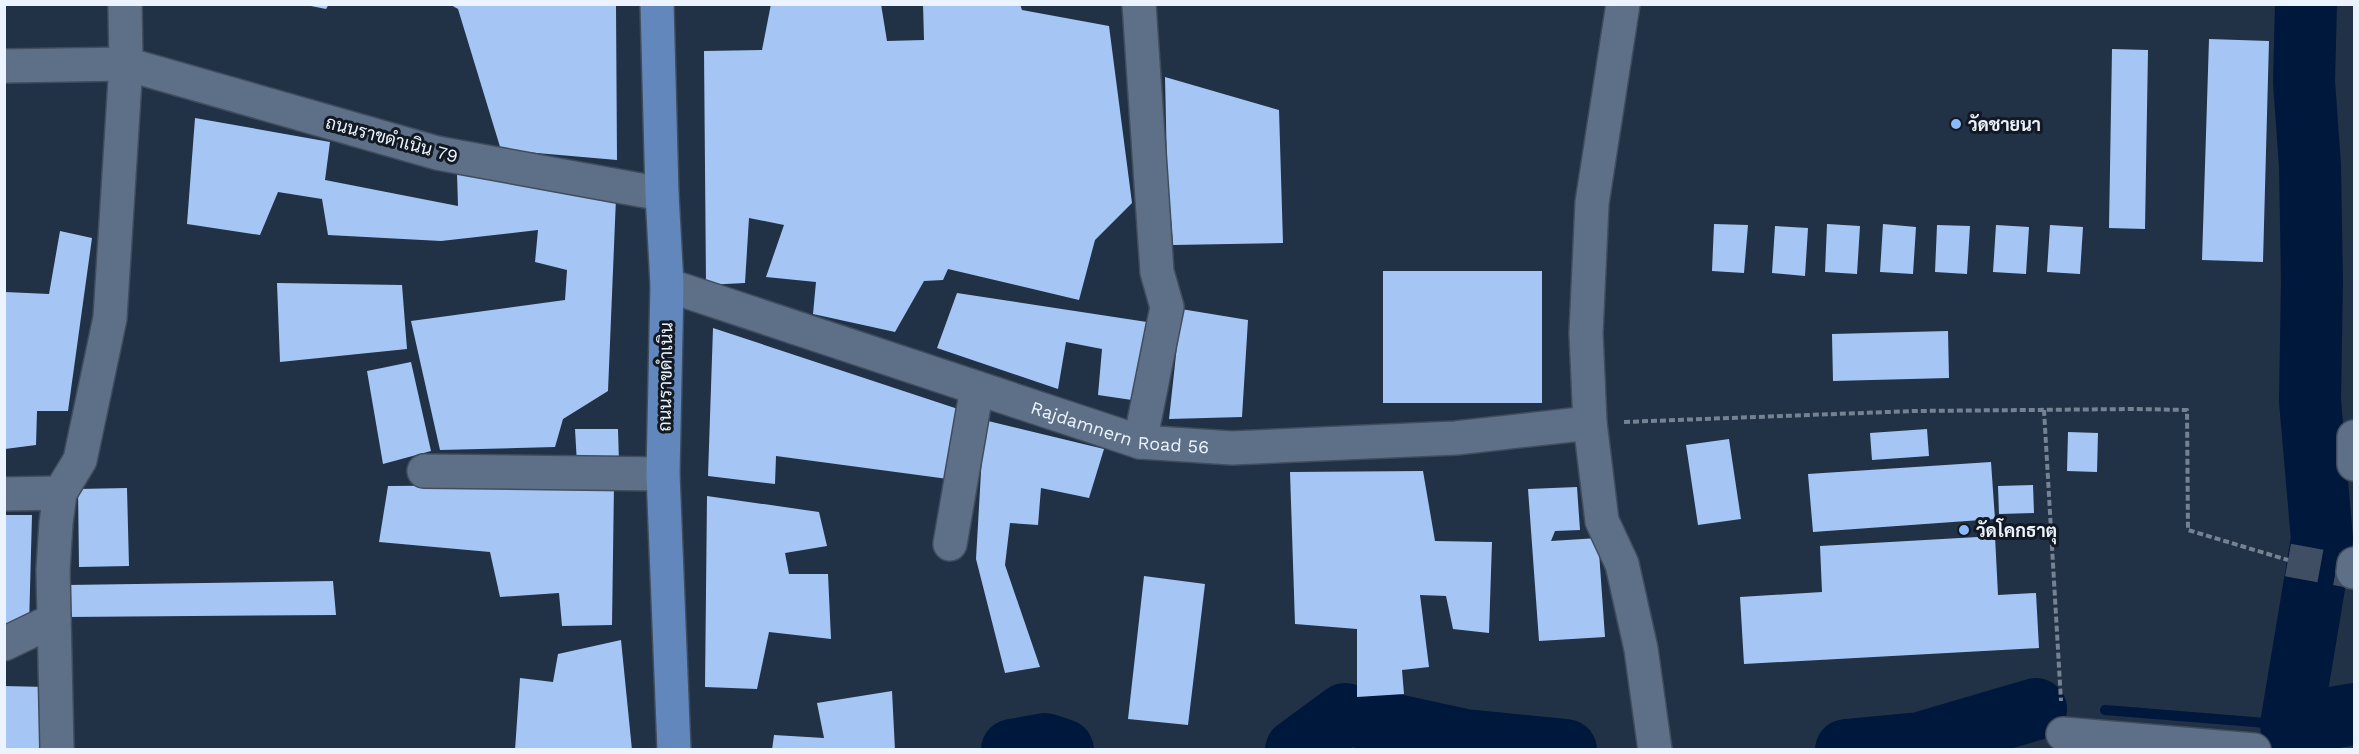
<svg xmlns="http://www.w3.org/2000/svg" width="2359" height="754" font-family="'Work Sans',Sarabun,sans-serif">
<rect width="100%" height="100%" fill="#213146"/>
<g fill="none" stroke-linecap="round" stroke-linejoin="round">
<path stroke="#00183b" stroke-width="10" d="M2105,710L2291,725"/>
<path stroke="#00183b" stroke-width="62" d="M2306,4L2304,82L2310,166L2312,281L2310,401L2322,539L2291,725L2354,714
M1012,750L1045,744L1063,750
M1296,750L1345,714L1465,740L1566,750
M1846,750L1920,743L2036,709"/>
</g>
<path fill="#a5c6f4" d="M311,4H329L326,9L311,6Z
M771,4H881L887,41L924,40L923,4H1020L1022,10L1109,26L1132,203L1095,240L1079,300L948,269L943,280L924,281L895,332L813,314L816,282L766,277L784,225L749,218L745,283L706,285L704,51L762,50Z
M451,5H616L617,160L501,150L458,9Z
M2209,39L2269,41L2263,262L2202,260Z
M2112,49L2148,50L2145,229L2109,228Z
M1165,77L1279,110L1283,243L1173,245L1167,167Z
M195,118L330,142L325,180L458,206L457,173L616,198L608,391L563,419L555,447L440,450L411,321L565,300L567,270L535,262L538,230L441,241L328,235L322,199L278,192L260,235L187,224Z
M1714,224L1748,225L1744,273L1712,271Z
M1827,224L1860,226L1857,274L1825,272Z
M1883,224L1916,227L1913,274L1880,272Z
M1937,225L1970,226L1967,274L1935,272Z
M1996,225L2029,227L2026,274L1993,272Z
M2050,225L2083,227L2080,274L2047,272Z
M1775,226L1808,228L1805,276L1772,273Z
M60,231L92,238L68,411H37L36,445L5,449V292L49,294Z
M1383,271H1542V403H1383Z
M277,283L402,285L407,349L280,362Z
M957,293L1147,322L1132,400L1098,395L1102,349L1066,342L1058,389L937,348Z
M1181,309L1248,320L1242,417L1169,419Z
M713,328L958,409L948,479L776,456L775,484L708,476Z
M1948,331L1949,378L1833,381L1832,334Z
M411,362L431,451L383,464L367,371Z
M984,420L1104,449L1089,498L1041,488L1038,525L1010,523L1005,565L1040,667L1005,673L976,559Z
M575,429H618L619,463L577,464Z
M1927,429L1929,456L1872,460L1870,433Z
M2068,432L2098,433L2097,472L2067,471Z
M1729,439L1741,519L1698,525L1686,445Z
M1991,462L1995,519L1813,532L1808,474Z
M1423,471L1435,541L1492,542L1489,633L1453,629L1446,596L1420,595L1429,667L1402,670L1404,694L1357,697V629L1295,624L1290,472Z
M614,484L612,625L562,626L559,593L500,597L490,552L379,542L388,486Z
M2033,485L2034,513L1999,514L1998,486Z
M1577,487L1580,530L1555,531L1551,541L1598,538L1605,637L1539,641L1528,489Z
M127,488L129,566L79,567L78,489Z
M707,496L819,512L827,546L785,553L789,574H828L831,639L769,632L757,689L705,687Z
M4,515H32L29,626L4,623Z
M1995,536L1998,595L2036,593L2039,648L1744,664L1740,597L1822,592L1820,546Z
M1144,576L1205,584L1188,725L1128,719Z
M333,581L336,615L66,617V585Z
M621,640L632,750H515L520,678L553,682L558,654Z
M4,686L46,687L45,750H4Z
M892,691L895,750H772L774,735L824,738L817,703Z"/>
<g fill="none" stroke-linecap="round" stroke-linejoin="round">
<path stroke="#3f4e62" stroke-width="33" stroke-dasharray="33 16" stroke-linecap="butt" d="M2288,560L2353,572"/>
<g stroke="#404d5e" stroke-width="36">
<g id="minor">
<path d="M1139,4L1157,272L1167,307L1140,442"/>
<path d="M1623,4L1592,203L1586,333L1590,423L1602,521L1622,564L1641,649L1655,750"/>
<path d="M4,66L126,64L437,153L662,194"/>
<path id="s1" d="M667,285L1140,442L1232,448L1456,438L1590,423"/>
<path d="M2354,437V464"/>
<path d="M424,471L663,474"/>
<path d="M4,494L60,493"/>
<path d="M950,544L977,388"/>
<path d="M2353,572L2354,564"/>
<path d="M4,644L54,620"/>
<path d="M2063,734L2254,750"/>
<path d="M57,750L53,570L56,523L60,493L80,460L110,318L126,64L125,4"/>
</g>
</g>
<g stroke="#404d5e" stroke-width="36">
<path id="major" d="M657,4L662,194L667,285L663,474L674,750"/>
</g>
<path stroke="#758292" stroke-width="4" stroke-dasharray="6 3" stroke-linecap="butt" d="M2044,410L2061,701
M1624,422L1914,411L2136,409L2187,410L2188,530L2288,560"/>
<use href="#minor" stroke="#5e7088" stroke-width="33"/>
<use href="#major" stroke="#6287bc" stroke-width="33"/>
</g>
<g fill="#8bbafc" stroke="#121922" stroke-width="2">
<circle cx="1956" cy="124" r="6"/>
<circle cx="1964" cy="530" r="6"/>
</g>
<g text-anchor="middle" dominant-baseline="central" stroke-width="6" stroke-linejoin="round" paint-order="stroke">
<g font-size="18" font-weight="bold" fill="#ebf3fe" stroke="#121922" text-anchor="start">
<text x="1968" y="124">วัดชายนา</text>
<text x="1976" y="530">วัดโคกธาตุ</text>
</g>
<g font-size="18" fill="#ebf3fe" stroke="#121922">
<text transform="translate(392 139) rotate(15)">ถนนราขดำเนิน 79</text>
<text transform="translate(665 377) rotate(-89)">ถนนราขดำเนิน</text>
<text stroke="none"><textPath href="#s1" startOffset="476">Rajdamnern Road 56</textPath></text>
</g>
</g>
<rect width="2359" height="754" fill="none" stroke="#ebf3fe" stroke-width="12"/>
</svg>
